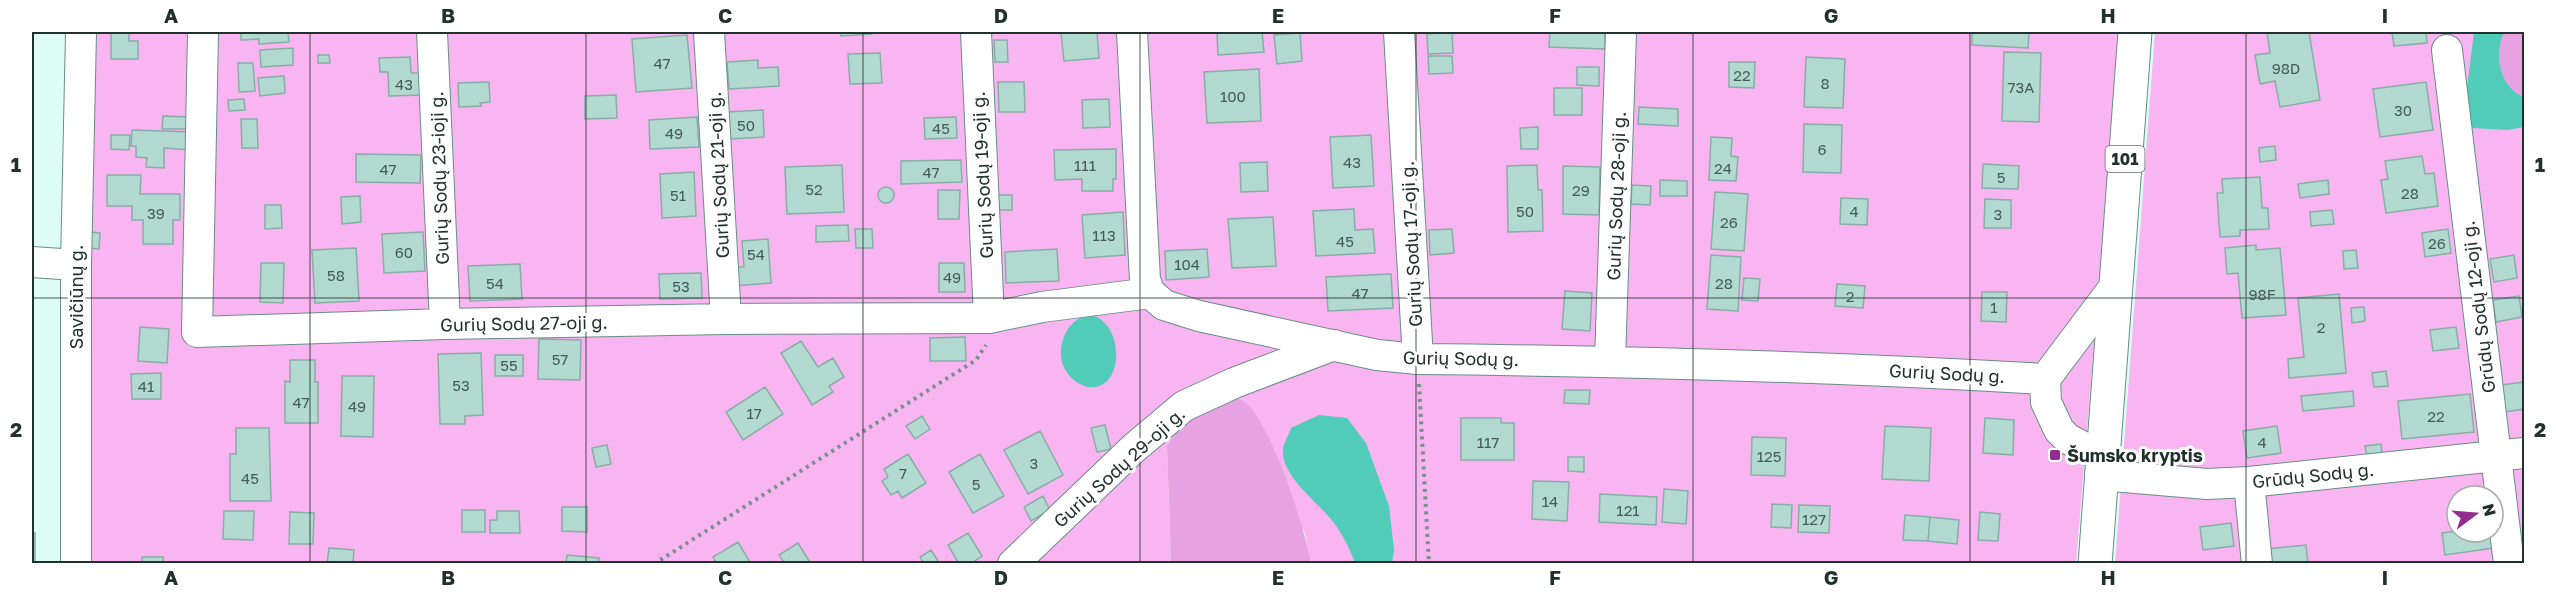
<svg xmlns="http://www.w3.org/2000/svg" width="2556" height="595" font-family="'Golos Text',sans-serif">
<rect width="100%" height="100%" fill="#ddfdf6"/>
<path fill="#f9b5f2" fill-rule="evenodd" d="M90,32H2120L2076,563H1311L1304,530L1167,447L1171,563L83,564Z
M2155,32H2524V563L2115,564ZM2457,496H2493V532H2457Z"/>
<path fill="#e7a3e1" d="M2504,32H2524V97C2499,87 2494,54 2504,32Z
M1229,396C1235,398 1242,399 1246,403C1273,428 1304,526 1311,563H1171L1167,447C1178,425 1205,402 1229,396Z"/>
<path fill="#50ccb8" d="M2474,32H2504C2494,54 2499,87 2524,97V127L2507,130L2472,128L2465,104Z
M1090,315C1116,319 1124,362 1108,380C1090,399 1062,377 1061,356C1060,337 1070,318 1090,315Z
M1319,415L1347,418L1366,443L1389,506L1394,550L1392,563H1355C1349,547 1342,532 1330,518C1316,501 1281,475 1283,450C1283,444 1289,435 1291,428Z"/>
<path fill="#b2dad1" stroke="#88aea6" stroke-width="1.5" d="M111,32H129V41H138V59H111Z
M241,32H288L289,42L259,44V39L241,40Z
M841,32H872V34L841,36Z
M1097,32L1099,58L1064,61L1061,33Z
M1217,32H1262L1264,52L1218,55Z
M1452,32L1453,53L1428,54L1427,34Z
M1550,32H1605V49L1549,47Z
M1972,32H2029L2028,48L1972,45Z
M2267,32H2309L2320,100L2280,107L2275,81L2260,84L2255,55L2270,53Z
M2392,32H2426L2427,43L2394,46Z
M1300,33L1302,61L1277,64L1274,35Z
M687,35L692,88L636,92L632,39Z
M994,40H1007L1008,62H995Z
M293,48V65L261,67L260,50Z
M2004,52L2041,53L2039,122L2002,121Z
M880,53L882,83L850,84L848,54Z
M318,55H329L330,63H318Z
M1428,56H1452L1453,73L1429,74Z
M410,57L411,73H420L421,95L389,96L388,72H380L379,58Z
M1806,57L1845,59L1843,108L1804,107Z
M758,60V68L778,67L779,86L729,89L727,62Z
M1729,62H1755L1754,88L1729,87Z
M238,63H253L255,91L239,92Z
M1577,67H1599V86L1577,85Z
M1259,69L1261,121L1207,123L1204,72Z
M284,76L285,93L260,96L258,78Z
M489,82L490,102L480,103L481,106L459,107L458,83Z
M998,82H1024L1025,112H999Z
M2426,82L2433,130L2380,137L2373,89Z
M1554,88H1582V115H1554Z
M616,95L617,118L585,119V96Z
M244,99L245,110L229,111L228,100Z
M1109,99L1110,127L1083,128L1082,100Z
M1639,107L1678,109V126L1638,124Z
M763,110L764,137L730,139L728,112Z
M163,116L188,117V129H162Z
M697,117L699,147L650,149L649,120Z
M956,117L957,138L925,139L924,118Z
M241,119H257L258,148H242Z
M1804,124L1842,125L1841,173L1803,172Z
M1538,127V149H1521L1520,128Z
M132,130L192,132V150L164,148V168L146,167L147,158L136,157V146H131Z
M111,135H130L129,150L111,149Z
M1371,135L1374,186L1333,188L1330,137Z
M1711,137L1732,138L1731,156L1738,157L1736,181L1709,180Z
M2275,146L2276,160L2260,162L2259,148Z
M1116,149V179H1113V191H1082V179L1055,180L1054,150Z
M356,154L421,155L420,183L356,182Z
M2422,156L2425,174L2434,173L2438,206L2386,213L2381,180L2388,179L2385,161Z
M961,160L962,182L901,184V161Z
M1267,162L1268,191L1241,192L1240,163Z
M1983,164L2019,166L2018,189L1982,188Z
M842,165L844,212L787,214L785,167Z
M1537,165L1538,190H1542L1543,231L1508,232L1507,166Z
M1563,166L1600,167L1599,215L1563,214Z
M694,172L696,216L662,218L660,174Z
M107,175H141L140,194H180V220H173V244H143V220H132V206H107Z
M2260,177L2262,208H2268L2269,229L2240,230V236L2220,237L2217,193H2223L2222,179Z
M1660,180L1687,181V196H1660Z
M2328,180L2329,194L2300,198L2298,184Z
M1632,185L1651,186L1650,205L1631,204Z
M878 195a8 8 0 1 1 16 0a8 8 0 1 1-16 0Z
M938,190H960L959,219H938Z
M1715,192L1748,194L1744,251L1711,249Z
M998,195H1012V210H999Z
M360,196L361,222L342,224L341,197Z
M1841,198L1868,199L1867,225L1840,224Z
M1985,199L2011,200V228H1984Z
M265,205H281L282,228L265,229Z
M1354,209L1355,230L1373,229L1375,253L1316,256L1313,211Z
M2332,210L2334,224L2311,226L2310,212Z
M1123,212L1125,255L1085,258L1082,215Z
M1273,217L1276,266L1232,268L1228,219Z
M848,225L849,241L816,242V226Z
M855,229H872L873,248H856Z
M1452,229L1454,253L1430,255L1429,230Z
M2448,229L2451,253L2425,257L2422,233Z
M90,232L100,233L99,249L89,248Z
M423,232L425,271L384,273L382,234Z
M768,239L771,283L734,286L733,267H744L742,241Z
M2256,245V250L2280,248L2286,315L2242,318L2238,273L2227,274L2225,248Z
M356,248L359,301L315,303L312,250Z
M1057,249L1059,281L1006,283L1005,252Z
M1207,249L1209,277L1166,280L1165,251Z
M2356,250L2358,268L2344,269L2343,251Z
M1711,255L1741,257L1738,311L1707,309Z
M2514,255L2517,278L2494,282L2490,259Z
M261,263H284L283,303L260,302Z
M939,263H964L965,292H939Z
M520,264L522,299L470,301L468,266Z
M701,273L702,298L660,299L659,274Z
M1391,274L1393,308L1328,311L1326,277Z
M1744,278L1760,279L1758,301L1742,300Z
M1837,284L1865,286L1863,308L1835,306Z
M1565,291L1592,293L1590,331L1562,329Z
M1982,292H2007L2006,322L1981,321Z
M2339,294L2346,373L2289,378L2288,359L2304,357L2298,298Z
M2519,296L2522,317L2496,322L2493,300Z
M2364,307L2365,321L2352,323L2351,308Z
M140,327L169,329L167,363L138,361Z
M2456,327L2459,348L2433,351L2430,330Z
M965,337L966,361H930V338Z
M539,339L581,340L580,380L538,379Z
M801,341L818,367L833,358L844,377L829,386L833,392L812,405L781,353Z
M481,353L483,415L465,416V424H440L438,354Z
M495,355H523V376H495Z
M290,360H315V382H318V423H285V381L290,382Z
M2386,371L2388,386L2374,387L2372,373Z
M161,373V399H132L131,374Z
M342,376H374L373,437L341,436Z
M2524,382V409L2505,412L2501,385Z
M765,387L783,414L743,440L726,412Z
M1565,390H1590L1589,404L1564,403Z
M2353,391L2354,406L2303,411L2301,396Z
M2470,394L2474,432L2402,439L2398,401Z
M922,416L930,429L915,439L906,426Z
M1461,418H1501V423H1514V460H1461Z
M1985,418L2014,420L2013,455L1983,453Z
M1105,425L1111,449L1097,452L1091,428Z
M1885,426L1931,428L1929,481L1882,479Z
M2277,426L2281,453L2247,458L2243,431Z
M236,428H269L271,501H230V454H236Z
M1040,431L1063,475L1028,494L1004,450Z
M1752,437L1786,438L1785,476L1751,475Z
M2381,444L2382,455L2367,457L2365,446Z
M607,445L611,464L596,467L592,448Z
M908,454L926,483L902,498L898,491L891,495L882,481L888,477L884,469Z
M980,454L1004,496L973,513L949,472Z
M1568,457H1584V472L1568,471Z
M1533,481L1569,482L1567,521L1532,519Z
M1664,489L1688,491L1686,524L1662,522Z
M1600,494L1657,497L1656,525L1599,522Z
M1043,496L1050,510L1031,521L1024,507Z
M1772,504L1792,505L1791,528L1771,527Z
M1799,505L1830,506L1829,533L1798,532Z
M562,507H587V532L562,531Z
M462,510H485V532H462Z
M224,511H254L253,540L223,539Z
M497,511H519L520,533H490V520H497Z
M290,512L314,513L313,544H289Z
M1980,512L2000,514L1998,541L1978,540Z
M1905,515L1930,517L1928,541L1903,540Z
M1930,517L1959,520L1957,544L1928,541Z
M2231,523L2234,546L2203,550L2200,527Z
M2457,531L2490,532L2493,548L2445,555L2442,533Z
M32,533H35V564H32Z
M968,533L982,556L970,564H959L948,545Z
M738,542L751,564H717L713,557Z
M798,543L811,564H785L779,555Z
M2306,545L2308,564H2267L2266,549Z
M329,548L354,550L353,564H327Z
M931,550L940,564H924L920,557Z
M567,555L599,558L598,564H566Z
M142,557H163V564H142Z"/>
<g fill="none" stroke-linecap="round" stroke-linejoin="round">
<g stroke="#688e86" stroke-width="32">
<path id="minor" d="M203,32L197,332L445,324L726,319L989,318L1042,307L1150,293
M432,32L445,324
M709,32L726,319
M976,32L989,318
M1132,32L1145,280L1150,293L1164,305L1199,316L1377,355L1418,359C1627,361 1836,367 2045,379
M1399,32L1418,359
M2447,50L2509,564
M32,262L76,265
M1610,361L1621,32
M2101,456L2068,439L2059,430L2046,402L2045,379L2115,286
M2100,475L2207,484L2249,482L2524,453
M2249,482L2257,564
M76,564V265L81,32
M1013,564L1134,448L1184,406L1234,383L1334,345"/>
</g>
<g stroke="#688e86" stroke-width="35">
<path id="primary" d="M2095,564L2135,32"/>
</g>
<path stroke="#788f8a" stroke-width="4" stroke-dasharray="3 4.5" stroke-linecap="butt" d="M1419,384L1429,564
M654,564L976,360L986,345"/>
<use href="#minor" stroke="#fff" stroke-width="30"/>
<use href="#primary" stroke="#fff" stroke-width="33"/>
</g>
<path fill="none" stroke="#21312e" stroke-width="1.5" stroke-opacity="0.55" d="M310,32V564M586,32V564M863,32V564M1140,32V564M1416,32V564M1693,32V564M1970,32V564M2246,32V564M32,298H2524"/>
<rect fill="#942b8f" stroke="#fff" stroke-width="2" x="2049" y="449" width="12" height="12" rx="3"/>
<g text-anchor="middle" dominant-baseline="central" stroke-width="6" stroke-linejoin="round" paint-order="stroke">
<g font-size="15" fill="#455b57">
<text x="662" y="63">47</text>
<text x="2286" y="68">98D</text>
<text x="1742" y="75">22</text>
<text x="1825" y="83">8</text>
<text x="404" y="84">43</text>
<text x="2021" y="87">73A</text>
<text x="1233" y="96">100</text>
<text x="2403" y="110">30</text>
<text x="746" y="125">50</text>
<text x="941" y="128">45</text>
<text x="674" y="133">49</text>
<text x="1822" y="149">6</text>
<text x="1352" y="162">43</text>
<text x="1085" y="165">111</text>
<text x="1723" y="168">24</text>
<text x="388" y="169">47</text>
<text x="931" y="172">47</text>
<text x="2001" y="177">5</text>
<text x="814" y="189">52</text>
<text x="1581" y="190">29</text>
<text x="2410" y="193">28</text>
<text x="678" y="195">51</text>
<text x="1525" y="211">50</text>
<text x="1854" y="211">4</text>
<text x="156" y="213">39</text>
<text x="1998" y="214">3</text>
<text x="1729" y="222">26</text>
<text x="1104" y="235">113</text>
<text x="1345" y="241">45</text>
<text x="2437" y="243">26</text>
<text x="404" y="252">60</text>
<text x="756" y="254">54</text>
<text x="1187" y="264">104</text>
<text x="336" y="275">58</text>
<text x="952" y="277">49</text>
<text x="495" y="283">54</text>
<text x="1724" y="283">28</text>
<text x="681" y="286">53</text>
<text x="1360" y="293">47</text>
<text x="2262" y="294">98F</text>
<text x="1850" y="296">2</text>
<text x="1994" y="307">1</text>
<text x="2321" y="327">2</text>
<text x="560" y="359">57</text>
<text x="509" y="365">55</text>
<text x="461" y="385">53</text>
<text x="146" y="386">41</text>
<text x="301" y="402">47</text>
<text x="357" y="406">49</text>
<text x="754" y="413">17</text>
<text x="2436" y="416">22</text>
<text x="1488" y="442">117</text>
<text x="2262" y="442">4</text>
<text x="1769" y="456">125</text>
<text x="1034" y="463">3</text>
<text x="903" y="473">7</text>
<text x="250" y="478">45</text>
<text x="976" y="484">5</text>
<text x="1550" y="501">14</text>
<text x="1628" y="510">121</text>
<text x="1814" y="519">127</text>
</g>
<rect fill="#fff" stroke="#646f6d" stroke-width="1.5" x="2105.5" y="146" width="39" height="26" rx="4.5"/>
<g font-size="16" font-weight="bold" fill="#21312e">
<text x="2125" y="159">101</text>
</g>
<g font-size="18" fill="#21312e" stroke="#fff">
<text transform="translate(718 175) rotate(-93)">Gurių Sodų 21-oji g.</text>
<text transform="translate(982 175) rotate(-93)">Gurių Sodų 19-oji g.</text>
<text transform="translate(439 178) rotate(-92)">Gurių Sodų 23-ioji g.</text>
<text transform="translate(1616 196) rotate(-88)">Gurių Sodų 28-oji g.</text>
<text transform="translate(1411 244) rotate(-93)">Gurių Sodų 17-oji g.</text>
<text transform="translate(76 297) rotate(-90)">Savičiūnų g.</text>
<text transform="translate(2478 307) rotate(-97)">Grūdų Sodų 12-oji g.</text>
<text transform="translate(524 323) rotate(-1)">Gurių Sodų 27-oji g.</text>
<text transform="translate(1461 358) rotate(1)">Gurių Sodų g.</text>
<text transform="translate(1947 373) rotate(3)">Gurių Sodų g.</text>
<text transform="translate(1119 467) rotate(-42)">Gurių Sodų 29-oji g.</text>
<text transform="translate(2313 475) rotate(-6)">Grūdų Sodų g.</text>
</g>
<g font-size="18" font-weight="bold" fill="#21312e" stroke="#fff" text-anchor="start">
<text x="2067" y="455">Šumsko kryptis</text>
</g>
</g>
<rect width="2556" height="595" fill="none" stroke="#ffffff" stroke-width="66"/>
<g transform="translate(2475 514) rotate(74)"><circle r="28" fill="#ffffff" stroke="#a6adab" stroke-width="1.5"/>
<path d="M0-4.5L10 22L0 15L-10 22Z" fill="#942b8f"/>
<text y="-9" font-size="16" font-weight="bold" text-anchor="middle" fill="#21312e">N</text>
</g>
<rect x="33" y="33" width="2490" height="529" fill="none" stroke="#21312e" stroke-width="2"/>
<g font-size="20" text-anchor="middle" font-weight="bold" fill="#21312e">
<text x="171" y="23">A</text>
<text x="448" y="23">B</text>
<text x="725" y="23">C</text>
<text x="1001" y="23">D</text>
<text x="1278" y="23">E</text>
<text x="1555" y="23">F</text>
<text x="1831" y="23">G</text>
<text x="2108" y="23">H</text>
<text x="2385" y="23">I</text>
<text x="16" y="172">1</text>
<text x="2540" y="172">1</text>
<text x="16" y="437">2</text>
<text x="2540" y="437">2</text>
<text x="171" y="585">A</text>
<text x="448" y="585">B</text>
<text x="725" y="585">C</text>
<text x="1001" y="585">D</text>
<text x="1278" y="585">E</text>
<text x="1555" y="585">F</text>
<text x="1831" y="585">G</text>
<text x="2108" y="585">H</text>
<text x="2385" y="585">I</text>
</g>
</svg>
